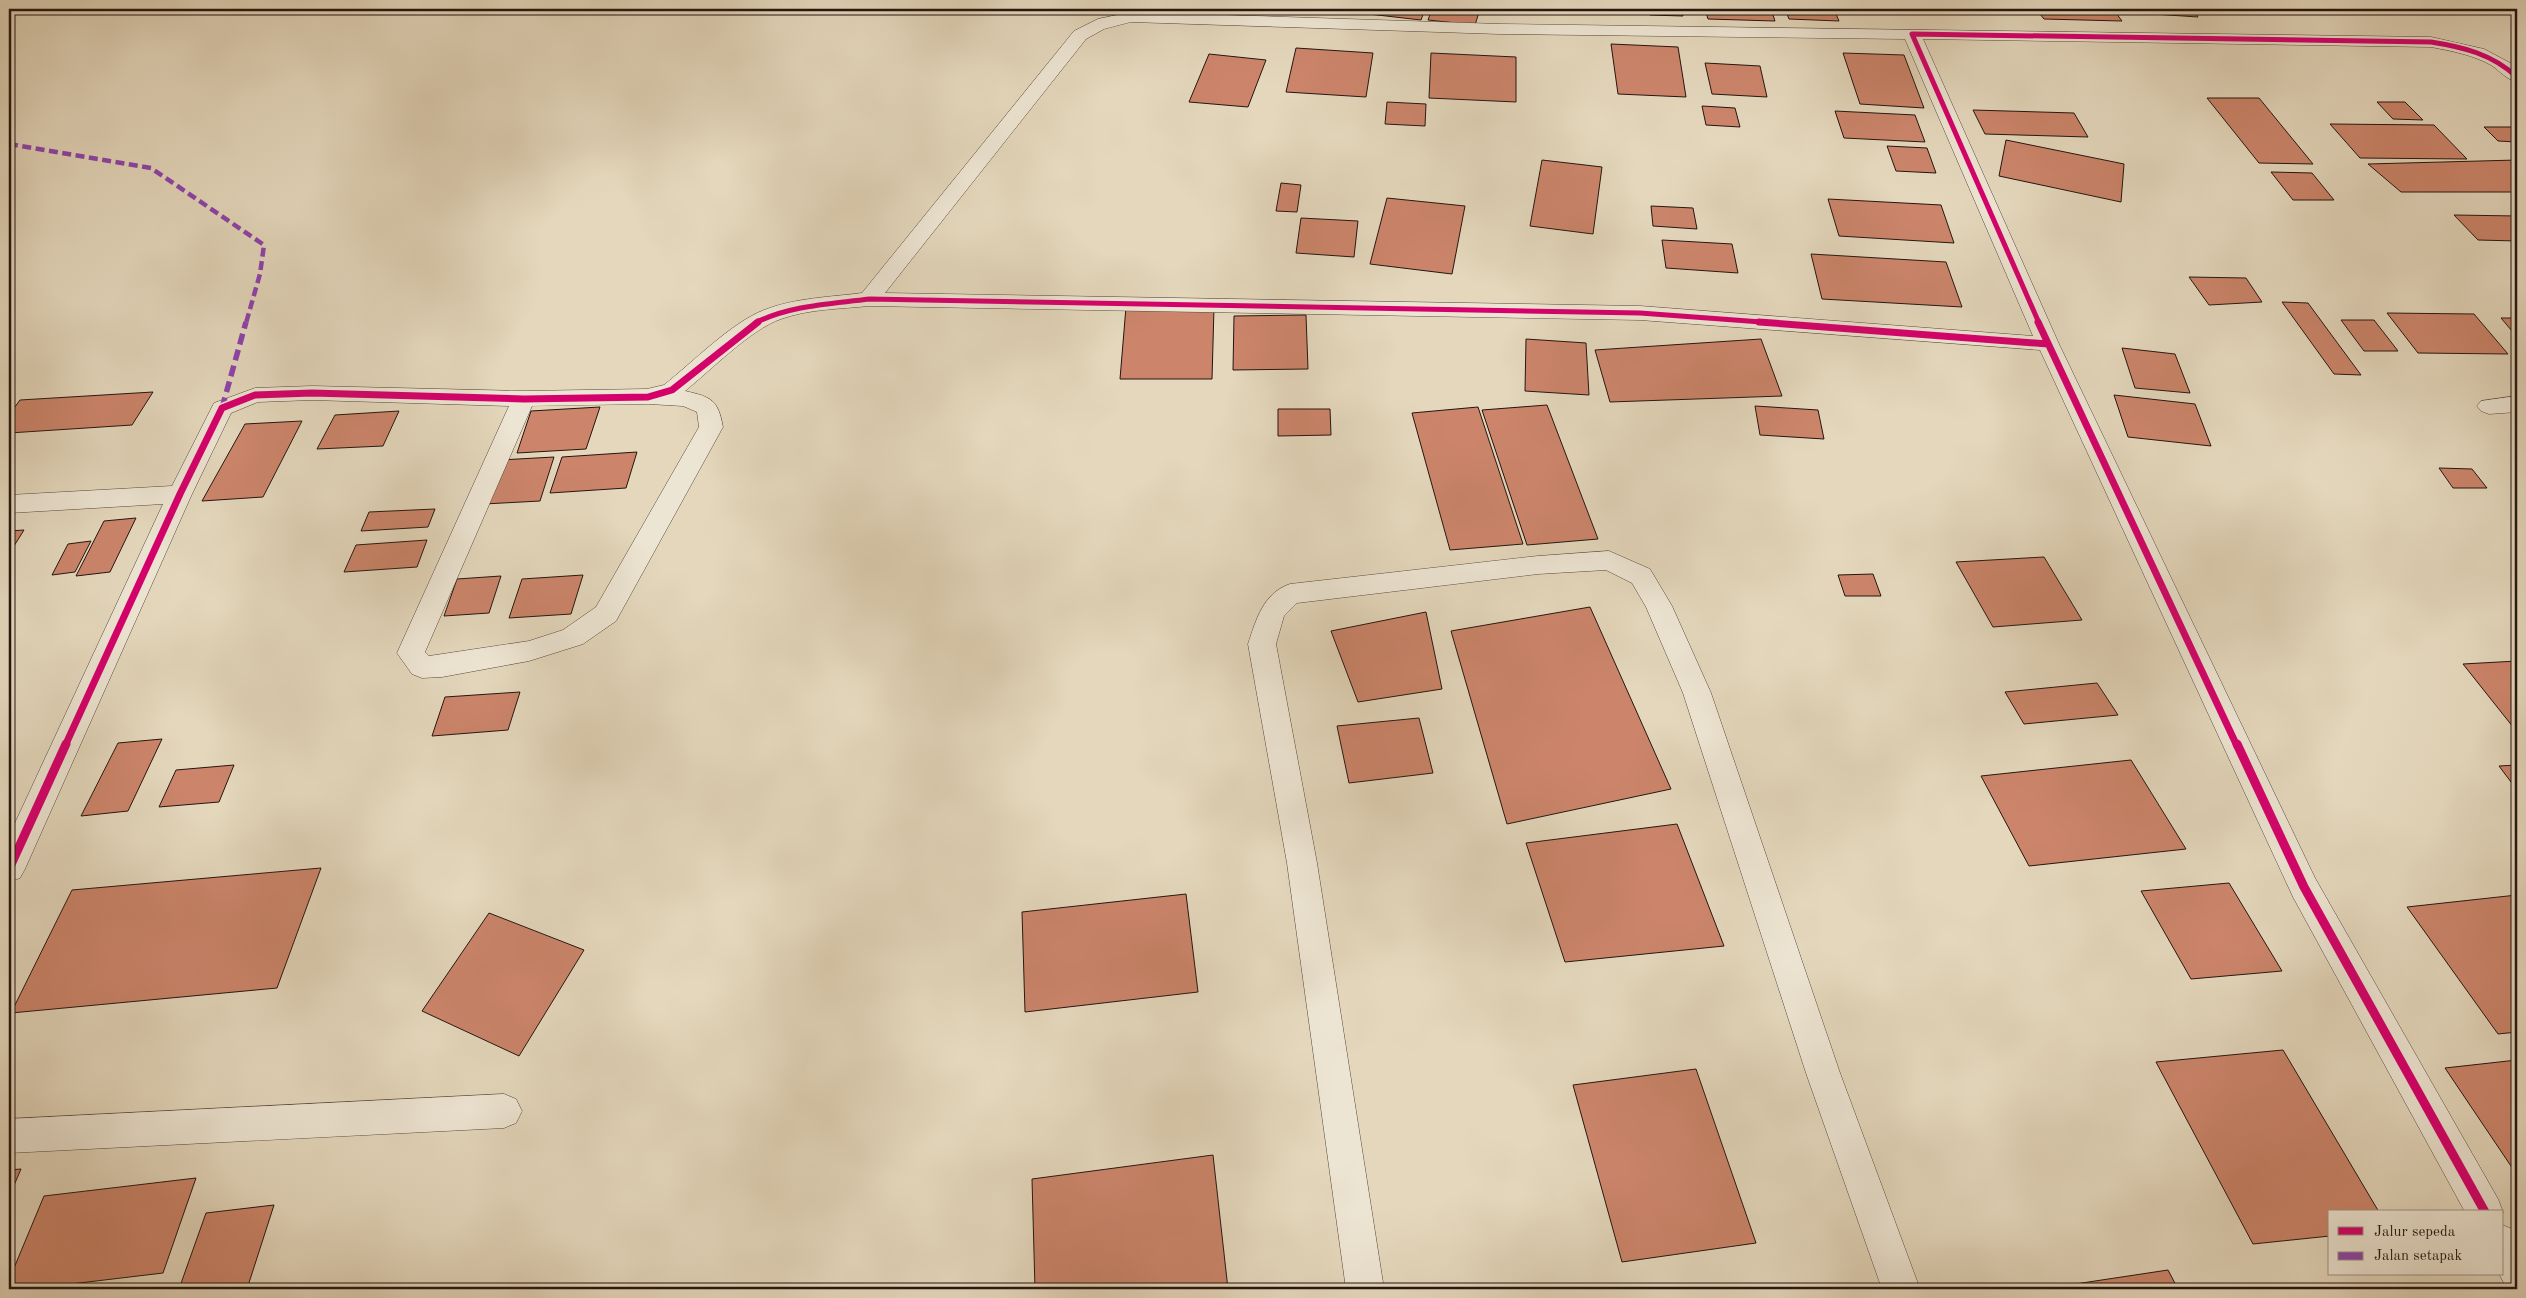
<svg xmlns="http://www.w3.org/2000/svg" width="2526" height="1298" font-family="'Old Standard TT',serif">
<rect width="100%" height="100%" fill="#e4d7bc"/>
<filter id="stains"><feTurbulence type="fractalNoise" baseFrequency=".004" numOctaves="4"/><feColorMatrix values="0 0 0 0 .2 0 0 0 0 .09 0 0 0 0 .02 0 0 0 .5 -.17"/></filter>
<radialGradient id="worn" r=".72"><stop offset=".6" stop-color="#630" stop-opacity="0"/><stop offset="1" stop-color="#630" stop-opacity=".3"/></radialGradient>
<path fill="#cc856b" stroke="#241510" d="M1179,9H1229L1225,15Z
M1313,9H1351L1350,13Z
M1362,9H1425L1421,20L1360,13Z
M1432,9H1480L1475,25L1428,20Z
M1648,9H1681L1683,16L1650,15Z
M1705,9H1771L1775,21L1708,19Z
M1785,9H1834L1839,21L1789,19Z
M2036,9H2113L2122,21L2044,19Z
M2135,9H2193L2198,17L2138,13Z
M1611,44L1678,47L1686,97L1618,94Z
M1296,48L1373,53L1366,97L1286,92Z
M1431,53L1516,57V102L1429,98Z
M1843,53L1904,55L1924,108L1860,104Z
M1209,54L1266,60L1248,107L1189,102Z
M1705,63L1760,66L1767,97L1712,94Z
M2207,98H2259L2313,164L2259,163Z
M1387,102L1426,104L1425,126L1385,124Z
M2377,102H2405L2423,120L2393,119Z
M1702,106L1735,108L1740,127L1706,125Z
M1973,110L2074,113L2088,137L1985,134Z
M1835,111L1915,115L1925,142L1844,138Z
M2330,124L2434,125L2467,159L2360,158Z
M2484,127H2512L2517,133V142L2498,141Z
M2006,140L2124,164L2121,202L1999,176Z
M1887,146L1927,148L1936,173L1896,171Z
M1542,160L1602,167L1593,234L1530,226Z
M2517,160V192H2401L2368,164Z
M2271,172L2312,173L2334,200H2293Z
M1281,183L1301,185L1297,212L1276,211Z
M1387,198L1465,206L1452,274L1370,264Z
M1828,199L1941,205L1954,243L1839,236Z
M1651,206L1693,208L1697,229L1653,226Z
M2454,215L2517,216V241L2478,240Z
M1301,218L1358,221L1354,257L1296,253Z
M1662,240L1732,244L1738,273L1666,268Z
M1811,254L1946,262L1962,307L1822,299Z
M2189,277L2246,278L2262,302L2209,305Z
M2282,302L2308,303L2361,375L2334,374Z
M1126,307H1214L1212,379H1120Z
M2387,313L2474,314L2508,354L2418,353Z
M1306,315L1308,369L1233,370L1234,316Z
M2501,318H2517V337Z
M2341,320H2374L2398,351H2364Z
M1526,339L1586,343L1589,395L1525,391Z
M1761,339L1782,396L1610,402L1595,350Z
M2122,348L2175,354L2190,393L2135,388Z
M153,392L132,425L9,433V415L20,400Z
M2114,395L2195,404L2211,446L2128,437Z
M1547,405L1598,539L1527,545L1482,410Z
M1755,406L1818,410L1824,439L1760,435Z
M600,407L586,449L517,453L531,411Z
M1478,407L1523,544L1450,550L1412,413Z
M1278,409H1330L1331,435L1278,436Z
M399,411L383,446L317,449L335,415Z
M302,421L263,497L202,501L245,424Z
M637,452L626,488L550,493L562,457Z
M554,457L540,501L484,504L500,460Z
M2439,468L2472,469L2487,488H2453Z
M435,509L428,527L361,531L369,512Z
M136,518L110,572L76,576L104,521Z
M24,530L9,554V531Z
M427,540L417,567L344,572L356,545Z
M91,541L75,572L52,575L68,544Z
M2044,557L2082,620L1993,627L1956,562Z
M1873,574L1881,596H1845L1838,575Z
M583,575L571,614L509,618L522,579Z
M501,576L489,613L444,616L457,579Z
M1590,607L1671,789L1507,824L1451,631Z
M1426,612L1442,689L1358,702L1331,631Z
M2517,661V732L2463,664Z
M2097,683L2118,715L2024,724L2005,692Z
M520,692L508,730L432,736L445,697Z
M1419,718L1433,773L1349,783L1337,726Z
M162,739L128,811L81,816L118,743Z
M2131,760L2186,849L2029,866L1981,776Z
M234,765L219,802L159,807L176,770Z
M2517,765V790L2499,766Z
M1677,824L1724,946L1565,962L1526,843Z
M321,868L277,988L11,1013L72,890Z
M2229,883L2282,971L2191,979L2141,891Z
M1186,894L1198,992L1025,1012L1022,912Z
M2517,895V1032L2498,1034L2407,907Z
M489,913L584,950L519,1056L422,1011Z
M2283,1050L2379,1212H2330V1236L2253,1244L2156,1062Z
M2517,1060V1175L2445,1068Z
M1696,1069L1756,1243L1622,1262L1573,1085Z
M1213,1155L1228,1289H1035L1032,1179Z
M21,1169L9,1197V1170Z
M196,1178L163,1273L29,1289H9V1280L44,1196Z
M274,1205L247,1289H179L206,1213Z
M2168,1270L2178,1289H2042Z"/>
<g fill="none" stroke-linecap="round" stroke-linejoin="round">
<g stroke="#54463b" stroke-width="1">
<path id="minor" d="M1131,12L1500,24L2431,37L2484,49L2514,65L2517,68V82C2507,80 2500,71 2491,65C2473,55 2452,51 2431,47L1923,39L2059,344L2315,878L2498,1199L2503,1212L2502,1215V1212H2465L2293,897L2040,350L1640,320L869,306C841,309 808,309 781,319C751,329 710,371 685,391C712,397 718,400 723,427L616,621L583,644L529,661L442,677L422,678L412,674L397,653L509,406L312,400L258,402L231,413L192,494L25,869L20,878L9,882V836L163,504L9,513V495L172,486L214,403L255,388L312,386L524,391L647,389L664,385C693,362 731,323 764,310C794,298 831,297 862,293L1074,31L1098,19ZM1131,22L1500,34L1905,39L2033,336L1640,306L885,293L1086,39L1104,29ZM649,404L683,406L697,412L699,427L596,607L563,630L529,641L429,656L425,652L532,406Z
M2517,396V412L2489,414L2481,411L2477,406L2481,401Z
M1609,551L1650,569L1672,606L1711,693L1840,1073L1920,1289H1882L1806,1073L1683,693L1646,607L1632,583L1606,570L1538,574L1297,603L1284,616L1276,644L1317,863L1384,1289H1346L1287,863L1248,644C1256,620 1263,593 1290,584L1538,556Z
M504,1094L516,1099L522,1111L516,1123L504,1128L9,1153V1119Z
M2502,1225L2515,1230L2517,1234V1289L2504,1283L2499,1274H2502Z"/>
</g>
<use href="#minor" fill="#ede5d3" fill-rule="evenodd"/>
<path stroke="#8e44ad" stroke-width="4.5" stroke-dasharray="9 4.5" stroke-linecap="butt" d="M9,144L151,168L264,245L260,274L246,323"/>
<path stroke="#8e44ad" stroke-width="5.5" stroke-dasharray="11 5.5" stroke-linecap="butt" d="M222,408L246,322"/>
<g stroke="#ede5d3" stroke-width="8">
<path id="cycleway-far2" d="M755,323C790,305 831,304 869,299L1640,313L1775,323
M2039,323L1912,34L2431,42C2463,47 2492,54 2517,77"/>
</g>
<g stroke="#ede5d3" stroke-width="10">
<path id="cycleway-far1" d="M1759,322L2048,344
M2038,322L2237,746
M65,746L180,494L222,408L255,395L312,393L524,399L648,397L672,390L758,322"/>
</g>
<g stroke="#ede5d3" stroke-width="12">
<path id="cycleway" d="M2237,744L2304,887L2485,1212
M9,869L66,744"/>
</g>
<use href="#cycleway-far2" stroke="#d6006c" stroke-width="5"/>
<use href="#cycleway-far1" stroke="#d6006c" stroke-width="7"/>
<use href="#cycleway" stroke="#d6006c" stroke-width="9"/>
</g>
<rect width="2526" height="1298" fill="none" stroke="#e4d7bc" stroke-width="30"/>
<rect x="10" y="10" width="2506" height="1278" fill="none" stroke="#241510" stroke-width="2.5"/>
<rect x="15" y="15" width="2496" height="1268" fill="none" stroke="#241510"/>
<rect x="2328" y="1210" width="175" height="65" fill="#ede5d3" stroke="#9d9285"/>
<rect x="2338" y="1227" width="25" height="8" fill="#d6006c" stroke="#9d9285"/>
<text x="2374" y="1236" font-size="15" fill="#241510">Jalur sepeda</text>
<rect x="2338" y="1252" width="25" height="8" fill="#8e44ad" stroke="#9d9285"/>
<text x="2374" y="1260" font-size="15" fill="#241510">Jalan setapak</text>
<rect width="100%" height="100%" filter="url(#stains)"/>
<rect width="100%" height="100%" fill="url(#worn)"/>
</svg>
